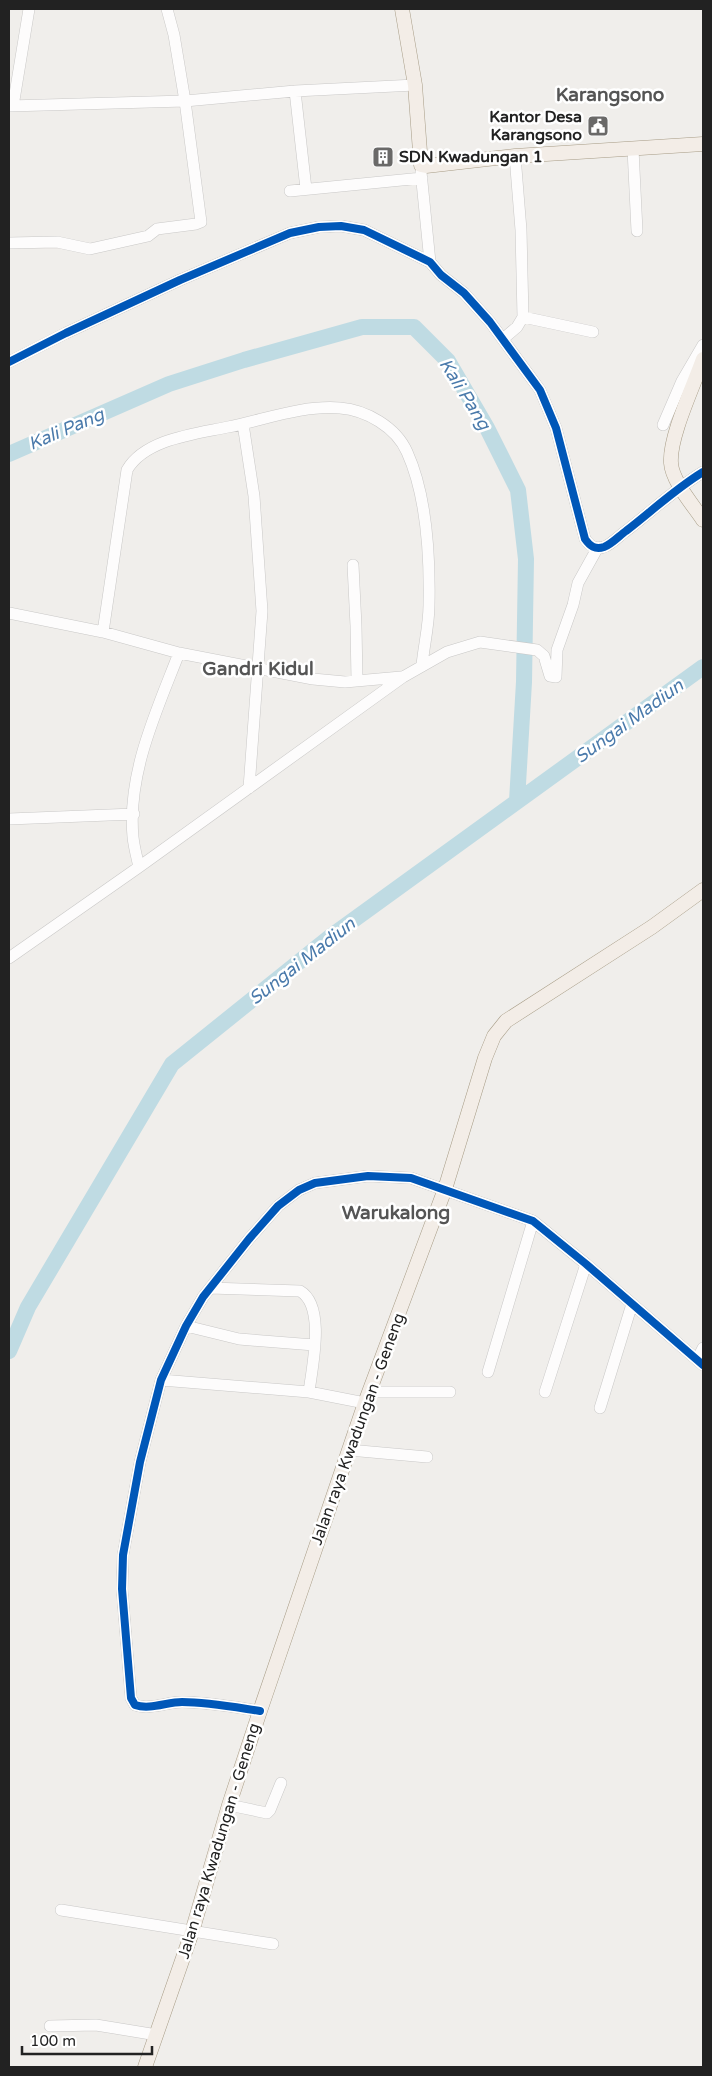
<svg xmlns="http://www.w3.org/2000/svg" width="712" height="2076" font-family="'Varela Round',sans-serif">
<rect width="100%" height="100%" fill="#f0eeeb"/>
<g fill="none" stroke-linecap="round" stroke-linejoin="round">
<path stroke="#bfdbe3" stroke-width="16" d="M9,454L169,384L244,360L362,327H414L448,361L487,428L518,490L526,559L524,682L517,801
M9,1351L28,1307L172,1064L330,937L703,667"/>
<g stroke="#c9c8c7" stroke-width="12">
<path id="minor" d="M295,91L306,189
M9,106L185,101L295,91L415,85
M13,106L29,9
M633,149L637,231
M421,172L430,262
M290,191L422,178
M9,243L57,242L90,249L148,236L157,229L196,224L201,222L185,101L174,35L167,9
M523,317L593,332
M503,339L517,327L523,317L521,230L515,156
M9,362L66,333L180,280L290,233L319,227L341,226L364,230L430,262L441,275L464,293L490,322L540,390L556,428L585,539C590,546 595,550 604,547C612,544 620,535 626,531C652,511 675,489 703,472
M243,424L254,496L262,611L249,788
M663,425L682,381L703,345
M353,565L356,626L357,681
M9,613L103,632L179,653L313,679L345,682L401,677
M103,632L127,470C145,439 195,434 228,427C264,420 302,405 340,408C366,410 396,427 407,452C427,496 430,557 429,605C429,625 424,645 422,665
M9,819L134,814
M139,867C137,858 134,847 133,837C127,773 157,710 179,653
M9,958L139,867L403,677L447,652L480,642L537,650L544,656L550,676L556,677L557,650L573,605L578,583L598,547
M210,1288L300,1291C326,1306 312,1367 309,1392
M186,1326L239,1339L314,1345
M700,1354L703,1348
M488,1372L533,1221
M161,1380L309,1392L365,1403
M369,1392H450
M545,1392L586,1264
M600,1408L632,1304
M349,1450L427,1457
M260,1711C234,1707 208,1702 182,1702C167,1702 150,1710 135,1705L131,1698L122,1589L123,1555L140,1462L161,1380L186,1326L203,1297L249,1239L278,1206L299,1190L315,1183L368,1176L411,1178L533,1221L586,1264L703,1365
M229,1805L267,1813L270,1810L281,1783
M61,1910L273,1944
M50,2026L96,2025L157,2035"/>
</g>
<g stroke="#a79c86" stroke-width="15">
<path id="major" d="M402,9L415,85L421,165L426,166L515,156L703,144
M703,359C694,385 669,437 671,463C672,481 693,505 703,520
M145,2067L192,1932L229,1805L260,1711L365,1403L445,1189L485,1058L494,1036L506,1021L652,927L703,890"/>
</g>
<use href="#minor" stroke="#fdfcfc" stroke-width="11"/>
<use href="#major" stroke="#f3ede7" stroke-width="14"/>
<g stroke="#fff" stroke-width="11">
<path id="cycleway" d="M9,362L66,333L180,280L290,233L319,227L341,226L364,230L430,262L441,275L464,293L490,322L540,390L556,428L585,539C590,546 595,550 604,547C612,544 620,535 626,531C652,511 675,489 703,472
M260,1711C234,1707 208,1702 182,1702C167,1702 150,1710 135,1705L131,1698L122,1589L123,1555L140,1462L161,1380L186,1326L203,1297L249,1239L278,1206L299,1190L315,1183L368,1176L411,1178L533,1221L586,1264L703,1365"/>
</g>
<use href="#cycleway" stroke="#0057b8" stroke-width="8"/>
</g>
<defs>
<g id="civic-square" transform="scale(1.125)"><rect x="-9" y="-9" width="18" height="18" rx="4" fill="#6a6968" stroke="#fff"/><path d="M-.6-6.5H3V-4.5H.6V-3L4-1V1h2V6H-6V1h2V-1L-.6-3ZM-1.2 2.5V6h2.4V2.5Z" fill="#fff"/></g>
<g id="building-square" transform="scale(1.125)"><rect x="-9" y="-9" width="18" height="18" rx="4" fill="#6a6968" stroke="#fff"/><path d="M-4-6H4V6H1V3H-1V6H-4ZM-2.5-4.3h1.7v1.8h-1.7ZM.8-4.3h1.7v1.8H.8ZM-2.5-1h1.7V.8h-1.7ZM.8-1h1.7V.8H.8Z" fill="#fff"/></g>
</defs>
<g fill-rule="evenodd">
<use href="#civic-square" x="598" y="126"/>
<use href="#building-square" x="383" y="157"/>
</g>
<g text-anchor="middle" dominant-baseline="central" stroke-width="5" stroke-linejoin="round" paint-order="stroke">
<g font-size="16" font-weight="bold" fill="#222" stroke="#fff" text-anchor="end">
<text x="582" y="117">Kantor Desa<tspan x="582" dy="18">Karangsono</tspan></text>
<text x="399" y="157" text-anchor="start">SDN Kwadungan 1</text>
</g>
<g font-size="16" fill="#222" stroke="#fff">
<text transform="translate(358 1429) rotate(-70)">Jalan raya Kwadungan - Geneng</text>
<text transform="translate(219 1841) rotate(-73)">Jalan raya Kwadungan - Geneng</text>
</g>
<g font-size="18" font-style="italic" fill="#4a7aab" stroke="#fff">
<text transform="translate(465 394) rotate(58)">Kali Pang</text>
<text transform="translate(66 429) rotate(-23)">Kali Pang</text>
<text transform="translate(629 721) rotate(-36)">Sungai Madiun</text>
<text transform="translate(302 961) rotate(-38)">Sungai Madiun</text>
</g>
<g font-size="19" font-weight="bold" fill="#555" stroke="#fff">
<text x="610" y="95">Karangsono</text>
<text x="258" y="669">Gandri Kidul</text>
<text x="396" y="1213">Warukalong</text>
</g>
</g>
<rect width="712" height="2076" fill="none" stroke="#222222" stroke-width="20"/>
<path d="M22 2046v8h130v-8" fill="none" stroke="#222222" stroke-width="2.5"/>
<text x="30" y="2046" font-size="15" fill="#222222" stroke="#ffffff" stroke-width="4" paint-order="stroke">100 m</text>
</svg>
